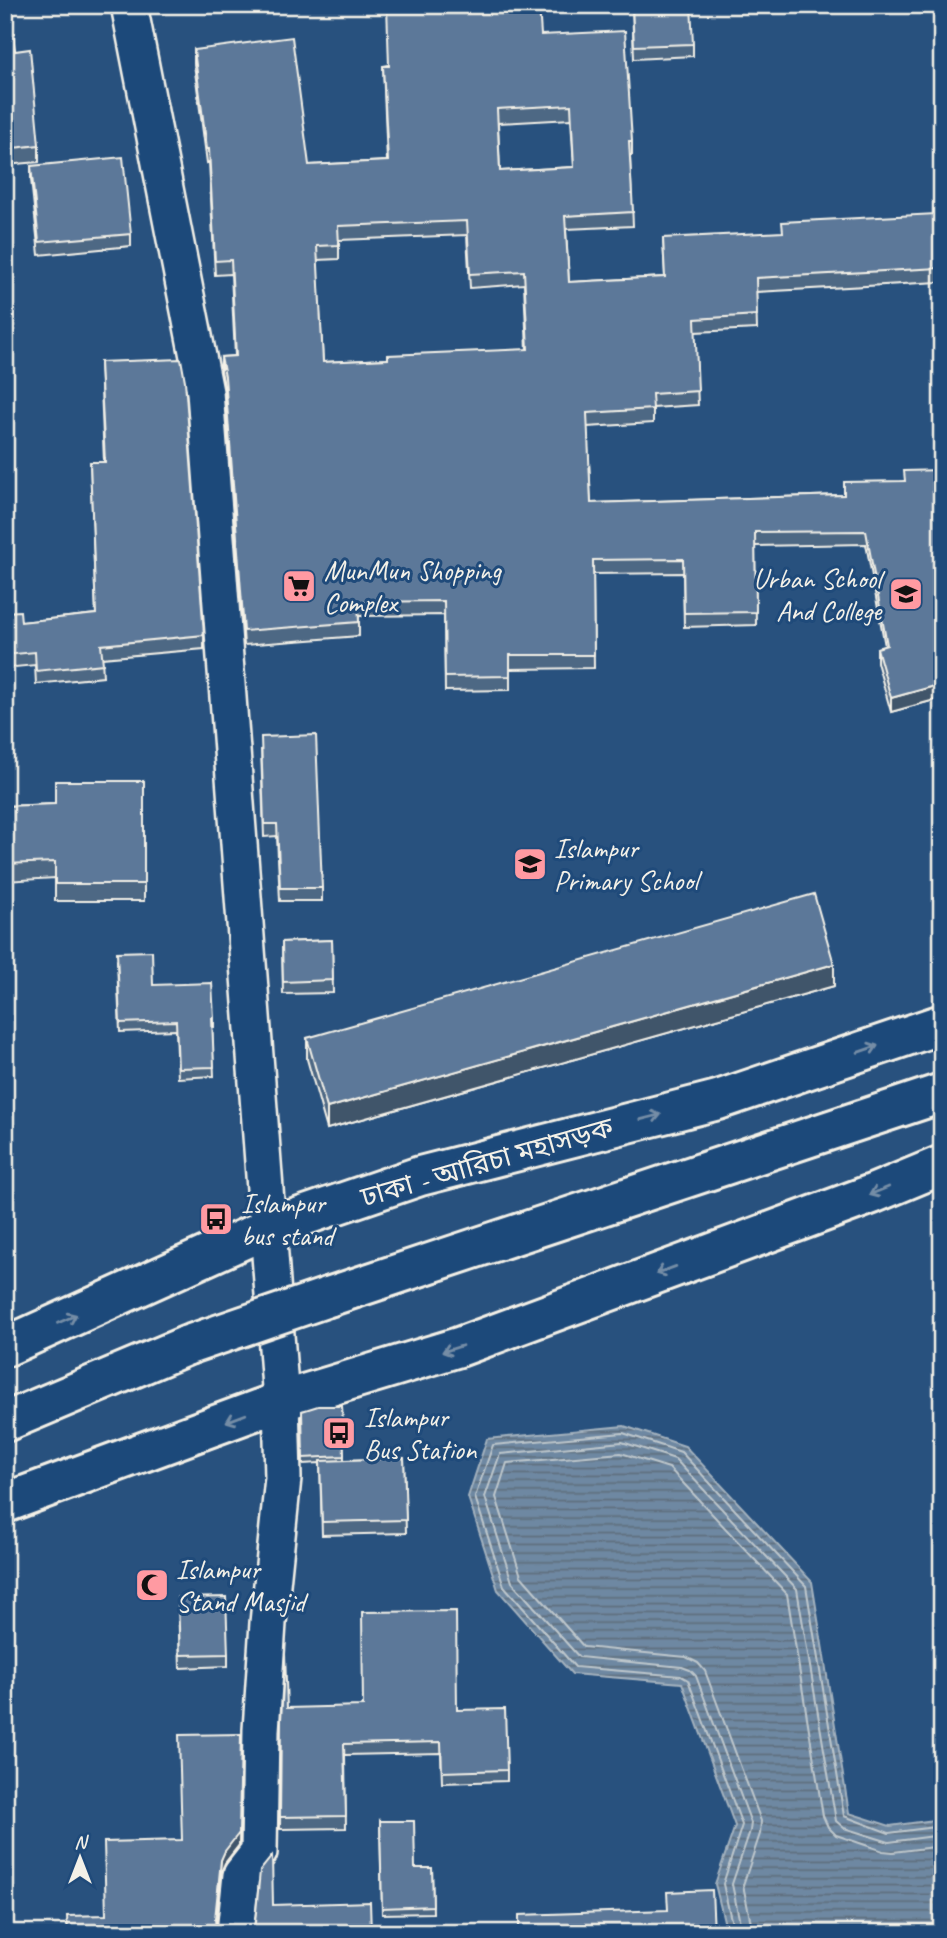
<svg xmlns="http://www.w3.org/2000/svg" width="947" height="1938" font-family="Caveat,'Noto Sans Bengali',sans-serif">
<defs>
<pattern id="water-rules" width="6" height="5" patternUnits="userSpaceOnUse" patternTransform="scale(1.75)"><rect width="6" height="5" fill="#6e88a2"/><path d="M0 2.5h6" fill="none" stroke="#5f6e7d"/></pattern>
</defs>
<rect width="100%" height="100%" fill="#28517e"/>
<filter id="ink" filterUnits="userSpaceOnUse"><feTurbulence type="fractalNoise" baseFrequency=".0143" numOctaves="2"/><feDisplacementMap in="SourceGraphic" scale="14" xChannelSelector="R" yChannelSelector="G"/><feConvolveMatrix kernelMatrix="1 2 1 2 8 2 1 2 1" color-interpolation-filters="sRGB"/></filter>
<g filter="url(#ink)">
<path fill="url(#water-rules)" stroke="#a4b2be" stroke-width="2" d="M624,1426L685,1446L812,1582L849,1813L890,1826L942,1819V1933H727L715,1884L735,1826L682,1683L572,1674L498,1590L468,1497L487,1439Z"/>
<g fill="none" stroke-linecap="round" stroke-linejoin="round">
<path stroke="#bec7cc" stroke-width="2" d="M734,1933L723,1884L742,1825L688,1680L681,1676L575,1667L504,1586L475,1497L493,1445L623,1433L681,1452L806,1586L844,1816L889,1833L942,1826
M742,1933L732,1884L750,1831L751,1823L696,1676L690,1670L682,1667L579,1657L512,1582L485,1497L500,1454L622,1442L675,1459L797,1589L836,1821L844,1828L889,1842L942,1835
M753,1933L743,1885L760,1834L761,1821L705,1671L698,1663L686,1657L584,1647L521,1576L496,1497L507,1463L621,1453L669,1468L787,1594L823,1816L828,1827L836,1835L883,1851L893,1852L942,1846"/>
<g stroke="#f4f1e8" stroke-width="40">
<path id="minor" d="M129,5L205,392L281,1401L283,1478L268,1623L261,1730L259,1852L241,1875L235,1933"/>
</g>
<g stroke="#f4f1e8" stroke-width="44">
<path id="trunk" d="M328,1297L942,1093
M5,1347L268,1228L420,1176L718,1100L942,1024
M5,1422L188,1345
M5,1503L281,1401L459,1347L872,1194L942,1165"/>
</g>
<use href="#minor" stroke="#1f4a7a" stroke-width="35"/>
<use href="#trunk" stroke="#1f4a7a" stroke-width="38"/>
<g stroke="#f4f1e8" stroke-width="44" stroke-linecap="butt">
<path id="trunk-bridge" d="M188,1345L328,1297"/>
</g>
<use href="#trunk-bridge" stroke="#1f4a7a" stroke-width="38"/>
</g>
<path fill="#4e6784" stroke="#f4f1e8" stroke-width="2" fill-rule="evenodd" d="M5,5L15,51L39,145V162L5,165Z
M632,5L693,44V56L634,59Z
M541,35L632,141V155H630L633,226L566,229L569,282L665,277L663,238L939,268V282L756,292L757,329L695,332L698,405L653,408V423L587,427L591,503L844,495L904,481L942,470V698L891,712L877,662V648L885,646L866,544L755,546L756,625L684,627L683,573L593,574L594,668L510,669V690L445,691L444,615L359,616V636L244,645L225,390L221,371V357L235,356L231,274L215,275L209,162L207,163L194,64V50L309,165L387,161L383,66ZM571,119L574,167L500,171L498,123ZM467,235L470,288L524,284L527,350L388,359L323,362L317,260L339,259V240Z
M31,166L131,234V246L39,255L31,179Z
M100,362L204,635V649L102,658L103,677L36,684L35,665L5,668V612L21,622L96,614L90,462H104Z
M261,749L322,888V901H280L277,836L264,837Z
M144,781V901H55V878L5,881V806L55,804Z
M332,940L333,993L283,994L282,942Z
M117,961L153,985L214,1018V1027H212L214,1076L178,1078L176,1030L120,1032Z
M834,986L327,1129L307,1059V1038Z
M342,1406L344,1460L404,1458L406,1533L322,1535L320,1463L303,1464L302,1411Z
M178,1598L228,1654V1666L180,1668Z
M457,1710L507,1770V1781L442,1783L441,1753L345,1755L346,1828L280,1829L281,1720Z
M380,1821L415,1868H432L433,1913L382,1914Z"/>
<path fill="#40546b" stroke="#f4f1e8" stroke-width="2" d="M942,684V698L891,712V698Z
M834,964V986L327,1129V1108Z
M241,1734L239,1845L225,1863L221,1872L215,1931V1919L221,1860Z"/>
<path fill="#5b7899" stroke="#f4f1e8" stroke-width="2" fill-rule="evenodd" d="M5,5H10L15,51L30,49L39,145L5,149Z
M387,5H539L541,35L625,31L632,141H629L633,212L565,216L569,282L665,277L663,238L783,232L782,222L936,214L939,268L756,278L757,315L695,319L698,391L652,394L653,409L587,413L591,503L844,495V482L905,481L904,471L942,470V684L891,698L877,648L887,645L866,531L755,532L756,612L684,613L683,559L593,560L594,655H510V676L445,677L444,601L358,602L359,622L244,631L225,377L221,357L236,356L231,260L215,261L209,149H207L194,50L292,37L309,165L388,161L383,66H389ZM571,105L574,167L500,171L497,109ZM467,221L470,274L524,271L528,349L388,355V359L323,362L317,246L339,245L338,226Z
M632,5H691L693,44L634,46Z
M123,157L131,234L39,242L31,166Z
M181,359L185,381L204,635L101,645L103,664L36,671L35,652L5,655V612L20,611L21,622L96,614L90,462H105L100,362Z
M316,735L322,888H280L277,824H264L261,737Z
M55,781H144V884H55V862L5,864V806L55,804Z
M814,894L834,964L327,1108L307,1038Z
M332,940L333,980L283,982L282,942Z
M152,951L153,985L212,983L214,1018H212L214,1067L178,1068L176,1021L120,1023L117,952Z
M318,1406H342L344,1456L303,1458L302,1411Z
M404,1458L406,1520L322,1522L320,1461Z
M226,1597L228,1654L180,1655L178,1598Z
M456,1611L457,1710L505,1709L507,1770L442,1772L441,1742L344,1744L346,1816L280,1817L281,1720L285,1654L287,1708L363,1706L362,1612Z
M241,1734L239,1833L225,1851L221,1860L215,1919L216,1929L220,1933H68L67,1916L106,1915L104,1842L182,1840L179,1735Z
M380,1821H414L415,1868H432L433,1906L382,1908Z
M272,1856L273,1905L370,1902L371,1933H251L255,1923L260,1871Z
M712,1890L714,1933H519V1915L668,1910L667,1892Z"/>
<defs><path id="oneway-shaft" d="M-6 0H5M1.5-3L5.5 0L1.5 3" fill="none" stroke-width="1.6" stroke-linecap="round" stroke-linejoin="round" transform="scale(1.75)"/></defs>
<g stroke="#748da6">
<use href="#oneway-shaft" transform="translate(868 1049) rotate(-19)"/>
<use href="#oneway-shaft" transform="translate(651 1117) rotate(-14)"/>
<use href="#oneway-shaft" transform="translate(879 1191) rotate(158)"/>
<use href="#oneway-shaft" transform="translate(666 1270) rotate(160)"/>
<use href="#oneway-shaft" transform="translate(67 1319) rotate(-24)"/>
<use href="#oneway-shaft" transform="translate(452 1349) rotate(162)"/>
<use href="#oneway-shaft" transform="translate(236 1418) rotate(159)"/>
</g>
</g>
<defs>
<g id="supermarket-square" transform="scale(1.75)"><rect x="-9" y="-9" width="18" height="18" rx="4" fill="#ff9aa2" stroke="#1f4a7a"/><path d="M-6-5.5h2.5l.6 2H6L4.5 2H-2.5L-4.4-4H-6ZM-1.5 3.2a1.3 1.3 0 1 0 .1 0ZM3 3.2a1.3 1.3 0 1 0 .1 0Z" fill="#111"/></g>
<g id="school-square" transform="scale(1.75)"><rect x="-9" y="-9" width="18" height="18" rx="4" fill="#ff9aa2" stroke="#1f4a7a"/><path d="M0-5L7-2L0 1L-7-2ZM-4 1L0 2.5L4 1V4Q0 6-4 4Z" fill="#111"/></g>
<g id="bus-square" transform="scale(1.75)"><rect x="-9" y="-9" width="18" height="18" rx="4" fill="#ff9aa2" stroke="#1f4a7a"/><path d="M-5-6H5V4H4V6H2V4H-2V6H-4V4H-5ZM-3.5-4V0h7V-4ZM-3.5 1.2v1.5H-2V1.2ZM2 1.2v1.5H3.5V1.2Z" fill="#111"/></g>
<g id="mosque-square" transform="scale(1.75)"><rect x="-9" y="-9" width="18" height="18" rx="4" fill="#ff9aa2" stroke="#1f4a7a"/><path d="M3.5-4.9A6 6 0 1 0 3.5 4.9A5 5 0 1 1 3.5-4.9Z" fill="#111"/></g>
</defs>
<g fill-rule="evenodd">
<use href="#supermarket-square" x="299" y="586"/>
<use href="#school-square" x="906" y="594"/>
<use href="#school-square" x="530" y="864"/>
<use href="#bus-square" x="216" y="1219"/>
<use href="#bus-square" x="339" y="1433"/>
<use href="#mosque-square" x="152" y="1585"/>
</g>
<g text-anchor="middle" dominant-baseline="central" stroke-width="6" stroke-linejoin="round" paint-order="stroke">
<g font-size="28" fill="#f4f1e8" stroke="#1f4a7a" text-anchor="start">
<text x="324" y="570">MunMun Shopping<tspan x="324" dy="32">Complex</tspan></text>
<text x="881" y="578" text-anchor="end">Urban School<tspan x="881" dy="32">And College</tspan></text>
<text x="554" y="848">Islampur<tspan x="554" dy="32">Primary School</tspan></text>
<text x="241" y="1203">Islampur<tspan x="241" dy="32">bus stand</tspan></text>
<text x="364" y="1417">Islampur<tspan x="364" dy="32">Bus Station</tspan></text>
<text x="176" y="1569">Islampur<tspan x="176" dy="32">Stand Masjid</tspan></text>
</g>
<g font-size="28" fill="#f4f1e8" stroke="#1f4a7a">
<text transform="translate(487 1162) rotate(-16)">ঢাকা - আরিচা মহাসড়ক</text>
</g>
</g>
<rect width="947" height="1938" fill="none" stroke="#1f4a7a" stroke-width="28"/>
<rect x="14" y="14" width="919" height="1910" fill="none" stroke="#f4f1e8" stroke-width="2.5" filter="url(#ink)"/>
<g transform="translate(80 1858)" stroke="#1f4a7a" stroke-width="5" paint-order="stroke">
<path d="M0-5L12 26L0 18L-12 26Z" fill="#f4f1e8"/>
<text y="-10" font-size="19" font-weight="bold" text-anchor="middle" fill="#f4f1e8">N</text>
</g>
</svg>
